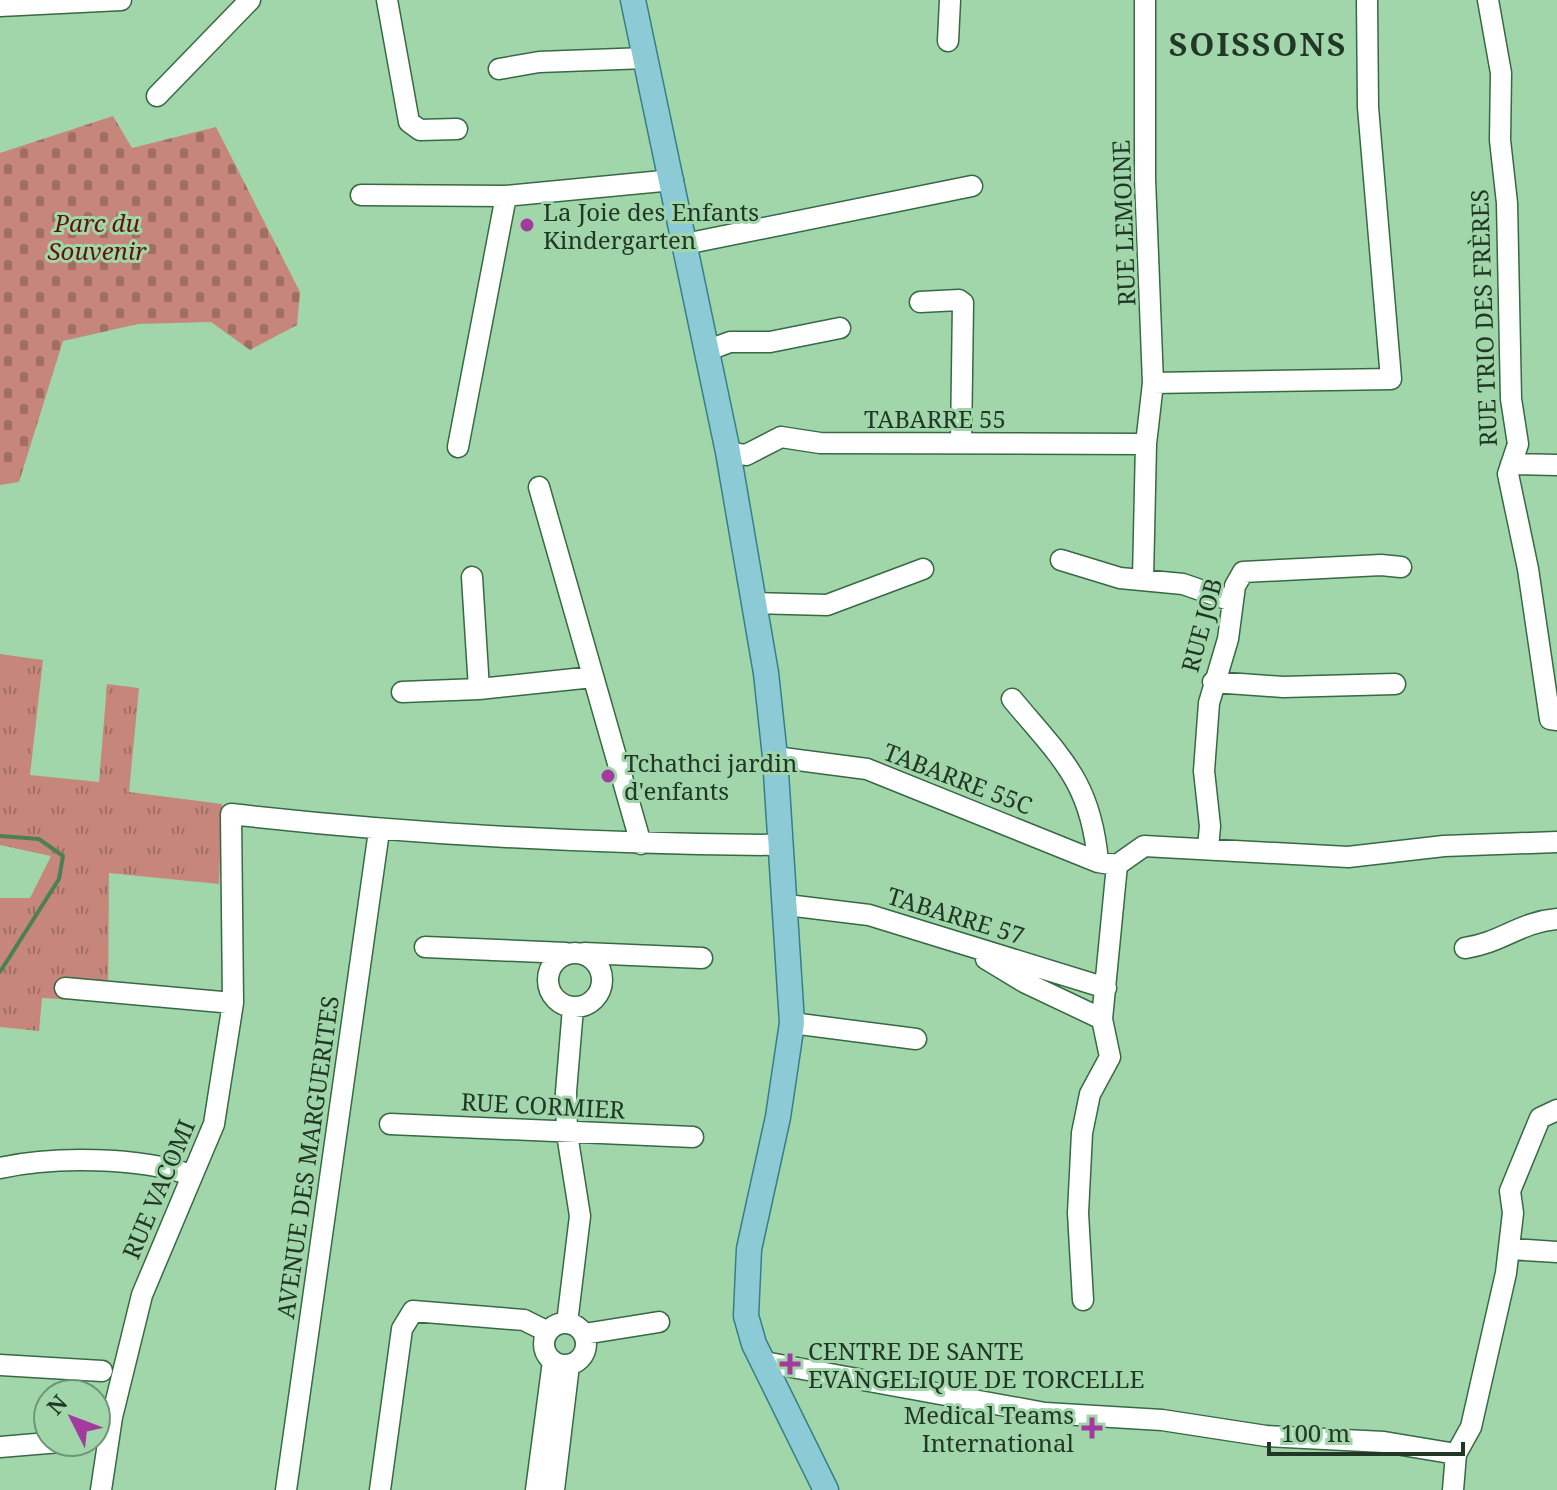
<svg xmlns="http://www.w3.org/2000/svg" width="1557" height="1490" font-family="'Noto Serif',serif">
<defs>
<pattern id="grass-tufts" width="24" height="20" patternUnits="userSpaceOnUse" patternTransform="scale(2)"><rect width="24" height="20" fill="#c6867b"/><path d="M3 7l-1-3M5 7V3M7 7l1-3M15 17l-1-3M17 17v-4M19 17l1-3" fill="none" stroke="#a06e65"/></pattern>
<pattern id="cemetery-stones" width="16" height="16" patternUnits="userSpaceOnUse" patternTransform="scale(2)"><rect width="16" height="16" fill="#c6867b"/><path d="M2 7V4a2 2 0 0 1 4 0v3zM10 15v-3a2 2 0 0 1 4 0v3z" fill="#a06e65"/></pattern>
</defs>
<rect width="100%" height="100%" fill="#a1d6ab"/>
<path fill="url(#grass-tufts)" d="M0,654L43,660L30,775L99,782L107,684L139,688L129,792L222,804L219,884L109,873L108,1002L42,998L39,1031L0,1027V898H30L51,856L0,845Z"/>
<path fill="url(#cemetery-stones)" d="M113,116L132,148L216,127L300,292L297,325L250,350L211,322L138,324L63,341L19,482L0,485V153Z"/>
<g fill="none" stroke-linecap="round" stroke-linejoin="round">
<path stroke="#4b8056" stroke-width="4" d="M0,836L39,839L63,856L59,879L0,972"/>
<g stroke="#376943" stroke-width="23">
<path id="minor" d="M387,0L409,122L420,130L457,129
M1488,0L1501,73L1500,140L1507,203L1511,399L1518,444L1508,474L1528,569L1550,719L1557,720
M0,6L121,0
M948,41L950,0
M499,69L539,62L646,58
M157,96L250,0
M361,195L506,196L673,180
M685,244L972,186
M920,302L959,300L963,303L961,442
M706,351L730,342H770L840,328
M1153,383L1391,379L1368,107L1367,0
M458,447L506,196
M728,452L746,455L781,437L820,443L1146,444
M1511,464L1557,465
M539,487L641,844
M1061,560L1120,578L1183,584L1232,601
M472,577L479,689
M1143,579L1146,444L1153,383L1145,179V0
M753,603L827,605L923,569
M1213,682L1283,687L1395,684
M402,692L479,689L593,677
M1012,699C1060,757 1091,781 1098,862
M775,757L867,769L1098,862L1117,865
M1208,848L1210,826L1204,771L1209,703L1228,639L1235,586L1243,572L1381,565L1401,567
M1117,865L1144,846L1348,857L1444,846L1557,842
M787,905L869,915L1106,988
M425,947L566,953
M1465,948C1501,943 1520,922 1557,919
M548 980a27 27 0 1 1 54 0a27 27 0 1 1-54 0Z
M584,953L702,958
M986,959L1024,982L1102,1019
M65,988L233,1003
M792,1023L916,1039
M390,1124L693,1137
M0,1168C54,1156 139,1157 191,1175
M1510,1249L1557,1252
M1083,1300L1078,1213L1082,1133L1090,1094L1110,1057L1102,1019L1117,865
M567,1323L580,1216L567,1134L566,1092L573,1008
M544 1344a21 21 0 1 1 42 0a21 21 0 1 1-42 0Z
M584,1334L659,1322
M764,1362L1045,1413L1162,1420L1266,1436L1384,1442L1456,1454
M0,1365L102,1371
M0,1447L60,1442
M101,1490L112,1417L142,1295L214,1124L233,1003L231,814C414,835 597,844 782,845
M286,1490L379,831
M380,1490L402,1329L413,1311L524,1320L548,1332
M536,1490L553,1361
M554,1490L569,1365
M1453,1490L1456,1454L1471,1427L1506,1273L1513,1213L1510,1191L1540,1118L1557,1110"/>
</g>
<g stroke="#358086" stroke-width="27">
<path id="major" d="M633,0L728,452L766,673L775,757L792,1023L778,1117L749,1249L746,1316L754,1344L826,1490"/>
</g>
<use href="#minor" stroke="#fff" stroke-width="20"/>
<use href="#major" stroke="#8ccbd5" stroke-width="24"/>
</g>
<g fill="#a33a9d" stroke="#a1d6ab" stroke-width="3">
<circle cx="527" cy="225" r="8"/>
<circle cx="608" cy="776" r="8"/>
<path d="M786 1352h8v8h8v8h-8v8h-8v-8h-8v-8h8z"/>
<path d="M1088 1416h8v8h8v8h-8v8h-8v-8h-8v-8h8z"/>
</g>
<g text-anchor="middle" dominant-baseline="central" stroke-width="6" stroke-linejoin="round" paint-order="stroke">
<g font-size="24" fill="#223726" stroke="#a1d6ab" text-anchor="start">
<text x="543" y="211">La Joie des Enfants<tspan x="543" dy="28">Kindergarten</tspan></text>
<text x="624" y="762">Tchathci jardin<tspan x="624" dy="28">d'enfants</tspan></text>
<text x="808" y="1350">CENTRE DE SANTE<tspan x="808" dy="28">EVANGELIQUE DE TORCELLE</tspan></text>
<text x="1074" y="1414" text-anchor="end">Medical Teams<tspan x="1074" dy="28">International</tspan></text>
</g>
<g font-size="24" font-style="italic" fill="#64130b" stroke="#a1d6ab">
<text x="97" y="222">Parc du<tspan x="97" dy="28">Souvenir</tspan></text>
</g>
<g font-size="24" fill="#223726" stroke="#a1d6ab">
<text transform="translate(1123 223) rotate(-92)">RUE LEMOINE</text>
<text transform="translate(1483 318) rotate(-92)">RUE TRIO DES FRÈRES</text>
<text x="935" y="418">TABARRE 55</text>
<text transform="translate(1201 625) rotate(-75)">RUE JOB</text>
<text transform="translate(958 778) rotate(21)">TABARRE 55C</text>
<text transform="translate(956 915) rotate(17)">TABARRE 57</text>
<text transform="translate(543 1105) rotate(3)">RUE CORMIER</text>
<text transform="translate(307 1157) rotate(-82)">AVENUE DES MARGUERITES</text>
<text transform="translate(158 1189) rotate(-67)">RUE VACOMI</text>
</g>
<g font-size="32" font-weight="bold" letter-spacing="2" fill="#223726" stroke="#a1d6ab">
<text x="1258" y="43">SOISSONS</text>
</g>
</g>
<g transform="translate(72 1418) rotate(312)"><circle r="38" fill="#a1d6ab" stroke="#6e9676" stroke-width="2"/>
<path d="M0-6L14 30L0 20L-14 30Z" fill="#a33a9d"/>
<text y="-12" font-size="22" font-weight="bold" text-anchor="middle" fill="#223726">N</text>
</g>
<path d="M1269 1442v12h194v-12" fill="none" stroke="#223726" stroke-width="4"/>
<text x="1281" y="1442" font-size="24" fill="#223726" stroke="#a1d6ab" stroke-width="6" paint-order="stroke">100 m</text>
</svg>
